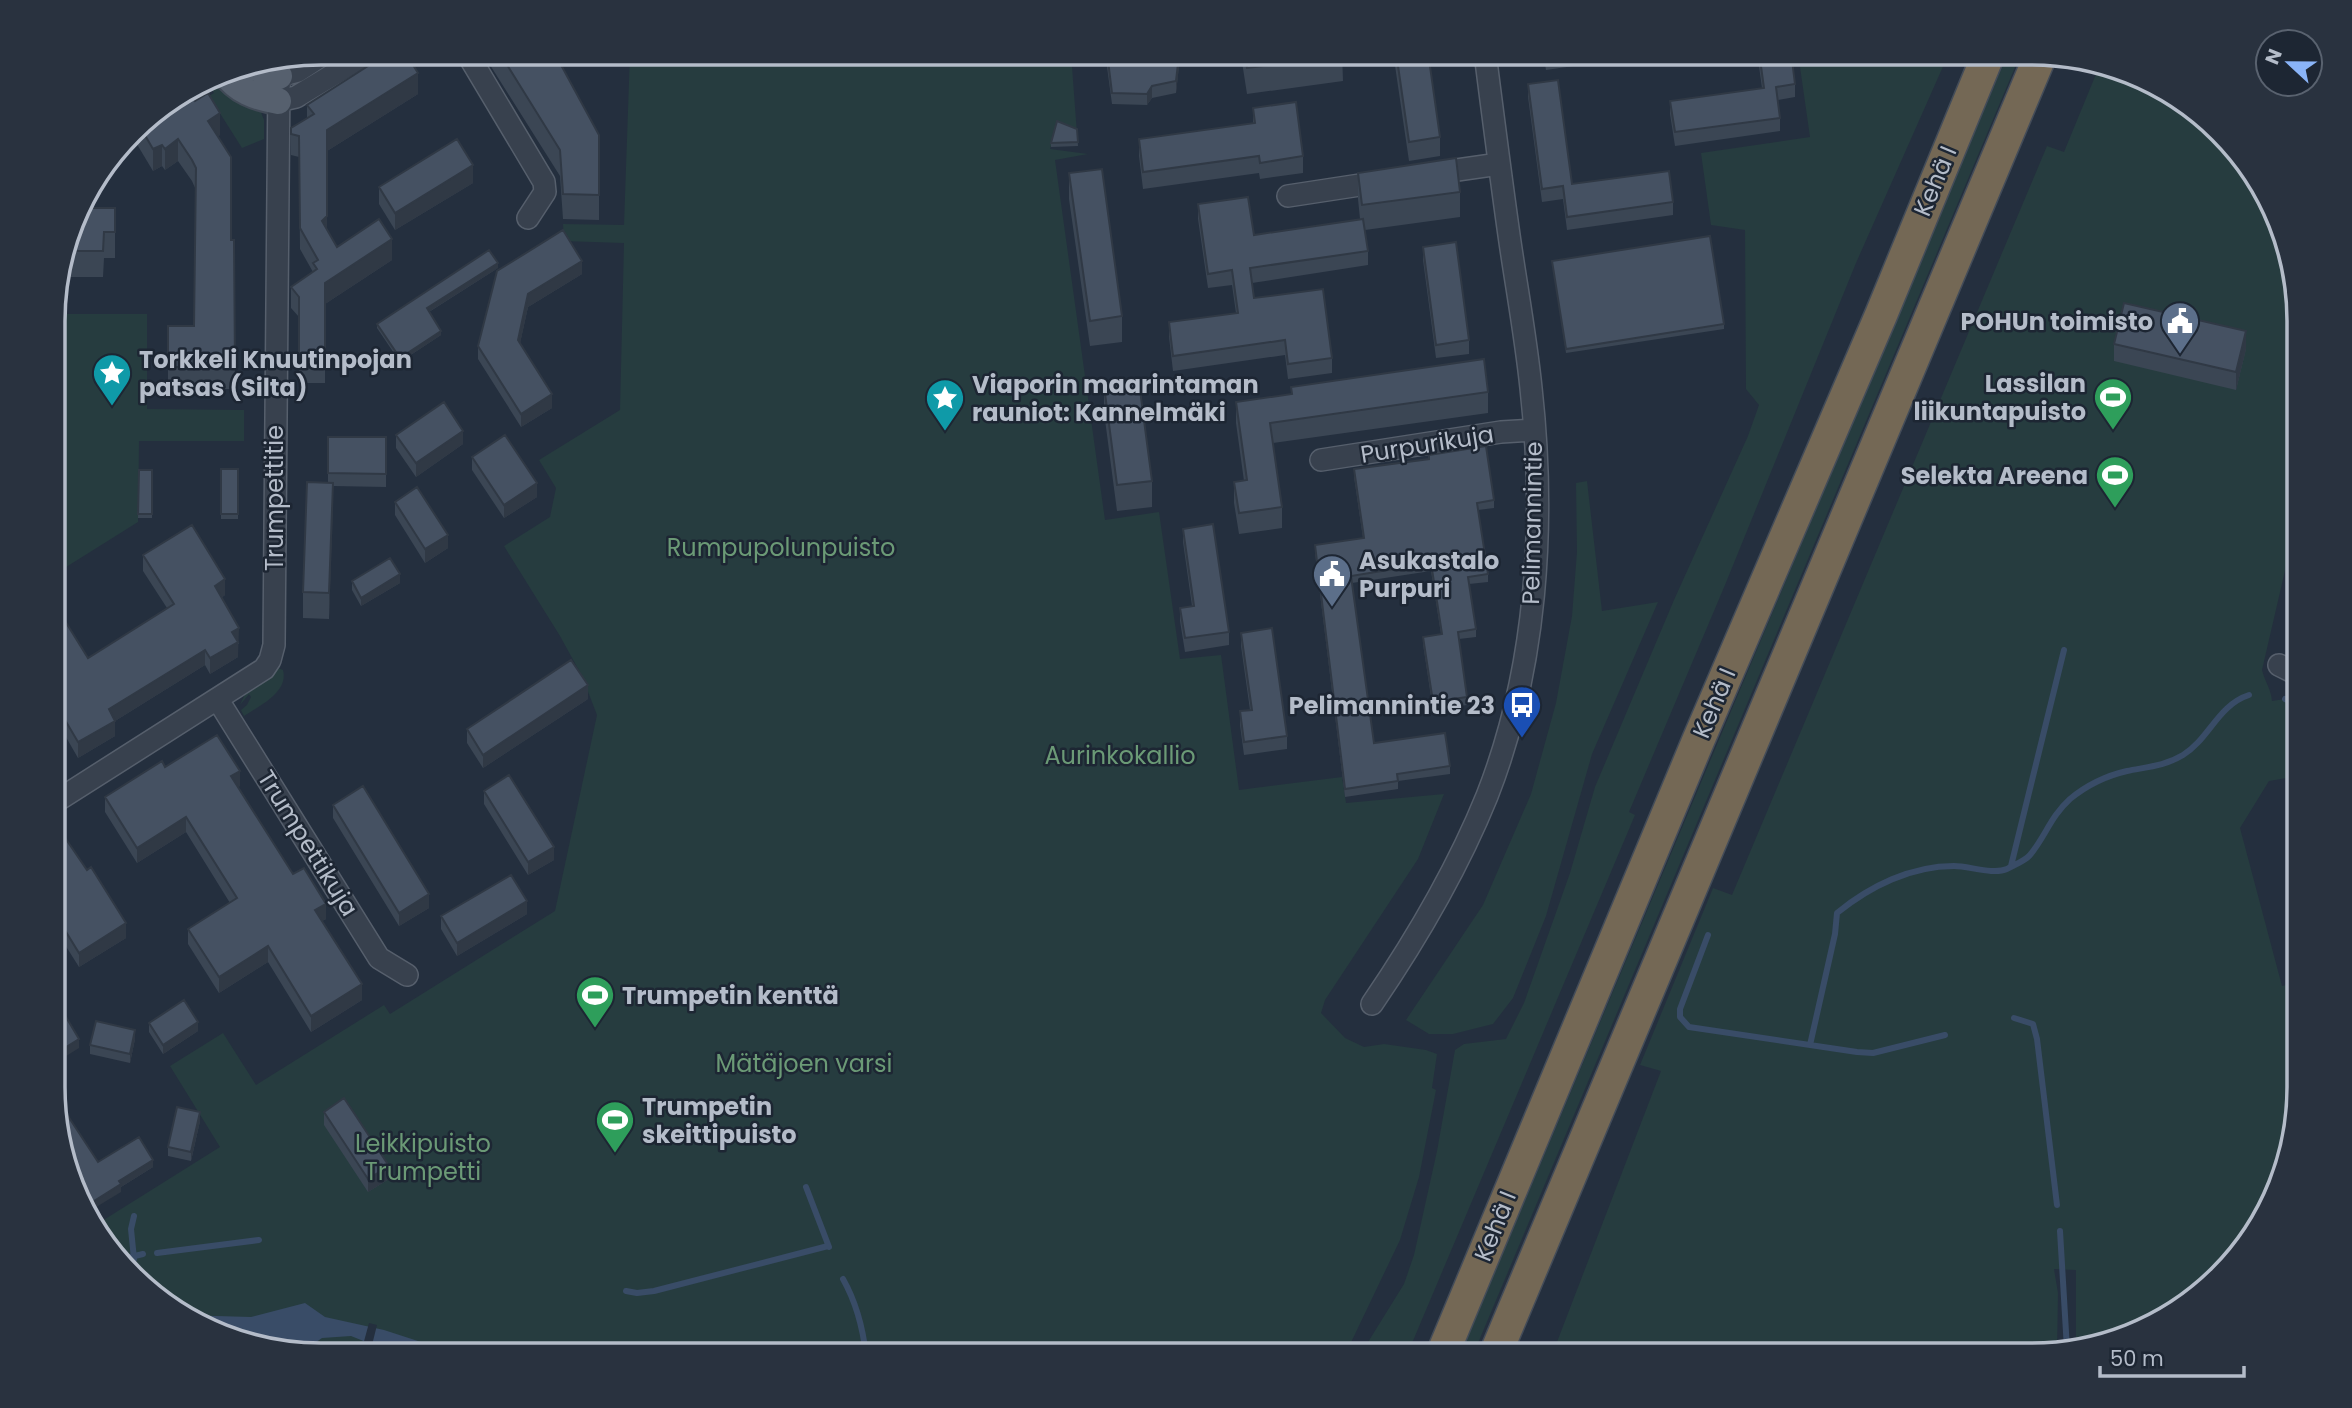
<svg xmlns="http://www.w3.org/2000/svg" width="2352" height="1408" font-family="Poppins,sans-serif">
<rect width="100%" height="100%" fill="#242f3e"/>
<path fill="#263c3f" d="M630,53H1071L1077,134L1057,125L1050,149L1088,154L1055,160L1105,520L1159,512L1180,659L1221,655L1239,790L1342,777L1346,803L1444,794L1418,859L1325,1000L1321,1013L1345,1038L1364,1047L1384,1044L1426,1050L1437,1054L1432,1088L1436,1090L1419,1177L1400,1240L1345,1355H320L251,1346L186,1319L97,1236L94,1226L220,1147L170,1066L223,1033L256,1085L384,1005L390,1014L555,911L597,715L582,676L560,636L504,546L550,517L556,488L539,460L620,410L624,243L564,241L563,224L624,225Z
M1798,53H1949L1856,263L1725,585L1629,812L1635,815L1407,1355H1360L1404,1284L1414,1255L1437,1151L1455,1050L1464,1044L1506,1039L1524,1003L1570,873L1595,787L1674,600L1748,436L1759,405L1746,389L1745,230L1711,225L1701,153L1810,137Z
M2008,53H2021L1473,1355H1460Z
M2101,62L2166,89L2221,131L2263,186L2299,303V510L2262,670C2265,682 2271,689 2272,701L2285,699L2299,706V776L2269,781L2240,828L2282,986L2299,982V1105L2263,1222L2221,1277L2166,1319L2076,1347V1270L2054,1269L2058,1293L2057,1352L2049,1355H1552L1661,1071L1640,1065L1713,888L1732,895L2047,146L2064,152Z
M218,73L260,110L264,120V139L242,148L209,96L214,93L206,80Z
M55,314H147V409L244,410V441H139L138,522L55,574Z
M1587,481L1602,611L1658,602L1592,754L1546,916L1513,998L1493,1024L1453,1034H1429L1406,1020L1483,905L1531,794L1556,703L1572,616L1577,552L1576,483Z
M276,667L283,670C289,692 259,706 244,716L241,710L247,705L251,697L249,694L240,705L246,692Z"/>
<path fill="#394c67" d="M305,1303L325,1317L384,1330L461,1355H387L371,1344L351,1336L322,1338L305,1350L292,1351L251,1346L186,1319L181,1315L251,1317Z"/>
<path fill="#242f3e" d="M369,1323L377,1325L371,1349L363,1345Z"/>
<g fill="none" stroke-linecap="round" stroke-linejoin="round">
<path stroke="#394c67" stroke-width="6" d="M2285,699L2299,706
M2011,866L2064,650
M1708,935L1680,1009V1017L1689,1027L1857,1052L1873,1053L1945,1035
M2014,1018L2033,1024L2037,1039L2057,1205
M1810,1045L1835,934L1837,913C1870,886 1911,866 1954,866C1969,866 1993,875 2007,869C2014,865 2025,861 2030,855C2045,837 2051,816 2070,799C2087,785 2105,776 2127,771C2146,767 2165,766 2183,755C2209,739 2218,705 2249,695
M806,1187L829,1247
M2060,1231L2067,1349
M157,1253L259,1240
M122,1259L143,1254
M134,1259L131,1229L134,1216
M843,1279C856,1302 863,1329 866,1355
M626,1291L637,1293L654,1291L828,1246"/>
<g stroke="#565f6c" stroke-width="24">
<path id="minor" d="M467,53L544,182L545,192L528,218
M278,101L296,97L369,53
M1429,174L1499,164
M1288,196L1386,181
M1321,460L1501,432L1534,430
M2279,665L2299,675
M218,700L379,958L407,975
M55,802L264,669L270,660L274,645L279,76L298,71L326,53
M1372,1004C1417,938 1457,870 1487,796C1537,669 1546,523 1531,388C1526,339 1517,290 1510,242C1501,179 1493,116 1485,53"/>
</g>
<g stroke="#414a57" stroke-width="30">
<path id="major" d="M254,66L269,74L279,76
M224,72C238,91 255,97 278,101"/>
</g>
<g stroke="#434c59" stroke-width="35">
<path id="highway" d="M1442,1355L1698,741L1881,315L1989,53
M1495,1355L2041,54"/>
</g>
<use href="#minor" stroke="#38414e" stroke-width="21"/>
<use href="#major" stroke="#56606e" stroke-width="26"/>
<use href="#highway" stroke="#746855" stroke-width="32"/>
</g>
<path fill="#3b4654" d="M485,52H554L599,135V220L563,219L560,176L485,57Z
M573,52H593L594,58L581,65Z
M1105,52H1219V56L1179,66L1176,93L1152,98L1147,105L1112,104Z
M1242,52H1342L1343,81L1247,94L1242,62Z
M1393,52H1428L1440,137V156L1409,161Z
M1543,52H1650V55L1546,70Z
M1757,52H1791L1795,84V97L1778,100L1780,118V131L1675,146L1670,114V101L1762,88Z
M1528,84L1572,184L1673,202V215L1567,230L1563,199L1542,202L1528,97Z
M418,94L327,151V230L337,247L392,260L325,304V383H299V317L291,308V287L313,272L300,249L299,157L291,155V128L307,118V105Z
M195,101L220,135L218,136L231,240H234L235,389H168V326H194L196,190L192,181L178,161L165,170L162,166L153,171L135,141V130L143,119Z
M1253,108L1303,156V173L1260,179L1259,173L1143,189L1139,156V139L1253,123Z
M1077,129L1078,146L1051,147V143Z
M1069,173L1122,316V342L1090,346L1069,199Z
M1358,173L1460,192V217L1365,230L1368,251V265L1252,283L1254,298L1332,358V373L1288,379L1285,355L1173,371L1169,337V322L1236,313L1232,285L1208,288L1198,219V204L1254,235L1360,219L1358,199Z
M473,183L395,230L379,204V187Z
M78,208H115V258H104L103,277H63V260Z
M1423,247L1469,340V354L1436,358L1423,260Z
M1552,261L1724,324V329L1566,353Z
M498,268L429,312L441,335L400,362L377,328V324Z
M497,271L582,274L528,307L520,343L552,408L521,427L478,359V346Z
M2114,344L2246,349L2236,390L2114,361Z
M1104,386L1152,481V507L1117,511L1104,412Z
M1291,387L1488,392V413L1273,443L1282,507V528L1239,534L1234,503V482L1244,481L1236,423V402L1291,394Z
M396,435L463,444L416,477L396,448Z
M328,437H386V487L333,486L329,619L303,618V592L328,483Z
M472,457L537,497L504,518L472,470Z
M221,469H238V519H221Z
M1354,469L1494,500V508L1478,510L1488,574V582L1469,584L1476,629V637L1459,639L1467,697V705L1433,710L1423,644V637L1441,634L1431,571L1352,583L1374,743L1450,766V774L1398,781V789L1345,797L1315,553V545L1363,538L1354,477Z
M139,470H152V518H138Z
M395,502L448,548L425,563L395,515Z
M1183,529L1229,632V645L1185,652L1180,621V608L1192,606L1183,542Z
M143,555L225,595L221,598L239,644H238V657L210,674L205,665L115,721V736L78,758L55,718V610L88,658L167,608L143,571Z
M352,581L400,583L361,606L352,590Z
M1241,633L1287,736V749L1244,755L1240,725V711L1250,710L1241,646Z
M588,699L483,768L467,743V729Z
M165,767L240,786L238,787L293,874L326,919L322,921L362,1000L311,1032L268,962L219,993L188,944V929L230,903L186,832L137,863L105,812V797Z
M484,791L554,860L528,875L484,804Z
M333,805L429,908L399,926L333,818Z
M55,823L126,938L79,967L55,929Z
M527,914L457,956L441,929V916Z
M149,1023L198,1031L163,1054L149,1032Z
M135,1039L130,1063L90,1054V1045Z
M324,1112L389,1179L368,1192L324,1125Z
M200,1121L191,1161L168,1156V1147Z
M55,1122L98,1162L153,1167L121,1187V1192L78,1178L72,1169Z"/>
<path fill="#303945" d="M1187,52H1219V56L1179,66L1176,93V81L1179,55Z
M594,53V58L581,65V61Z
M418,73V94L327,151V130Z
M1152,86V98L1147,105V94Z
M220,113V135L208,143V121Z
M178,139V161L165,170V149Z
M162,145V166L153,171V149Z
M473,165V183L395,230V213Z
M327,216V237L322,221Z
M392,239V260L325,304V383V283Z
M582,261V274L528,307L518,353V340L528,294Z
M498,263V268L427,313V308Z
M441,331V335L400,362V358Z
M2246,331V349L2236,390V372Z
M552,394V408L521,427V414Z
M463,431V444L416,477V463Z
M333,483V509L329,619V593Z
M537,483V497L504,518V505Z
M448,535V548L425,563V549Z
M400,574V583L361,606V598Z
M225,579V595L215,602V586Z
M239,628L238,657L210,674V658L232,632Z
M205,650V665L115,721V736L78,758V742L109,709Z
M588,685V699L483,768V755Z
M240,771V786L231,791V776Z
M186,817V832L137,863V848Z
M554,847V860L528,875V862Z
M429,894V908L399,926V913Z
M527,901V914L457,956V943Z
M326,904V919L315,925V910Z
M126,923V938L79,967V953Z
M268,946V962L219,993V977Z
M362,984V1000L311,1032V1016Z
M198,1022V1031L163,1054V1045Z
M135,1030V1039L130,1063V1054Z
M79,1039V1048L55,1063V1054Z
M200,1112V1121L191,1161V1152Z
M153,1160V1167L121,1187V1192L88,1212L86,1206L119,1181Z
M389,1166V1179L368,1192V1179Z"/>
<path fill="#455162" stroke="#303945" stroke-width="2" d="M390,52H405L418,73L327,130V216L322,221L337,247L379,219L392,239L325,283V362H299V297L291,287L317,269L313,263L318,260L300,228L299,136L291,134V128L314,114L307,105Z
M499,52H554L599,135V195L563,194L560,150Z
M576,52H593L594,53L581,61Z
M1107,52H1187L1179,55L1176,81L1152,86L1147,94L1112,93Z
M1244,52H1342L1343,56L1247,68Z
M1396,52H1428L1440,137L1409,142Z
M1759,52H1791L1795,84L1776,87L1780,118L1675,132L1670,101L1764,88Z
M1558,80L1572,184L1669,171L1673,202L1567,217L1563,186L1542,189L1528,84Z
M189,93L195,101L208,93L220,113L208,121L231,157V240H234L235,367H168V326H194L196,168L192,160L178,139L165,149L162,145L153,149L139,125L143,119Z
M1296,102L1303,156L1260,163L1259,156L1143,172L1139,139L1255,123L1253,108Z
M1057,121L1077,129L1078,142L1051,143Z
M457,139L473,165L395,213L379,187Z
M1456,158L1460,192L1362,205L1358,173Z
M1102,169L1122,316L1090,321L1069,173Z
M1248,197L1254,235L1363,219L1368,251L1250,268L1254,298L1323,289L1332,358L1288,364L1285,340L1173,356L1169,322L1238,313L1232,270L1208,274L1198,204Z
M78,208H115V232H104L103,251H65Z
M563,230L582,261L528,294L518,340L552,394L521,414L478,346L497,271Z
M1710,236L1724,324L1566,349L1552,261Z
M1456,242L1469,340L1436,345L1423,247Z
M489,250L498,263L427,308L441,331L400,358L377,324Z
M2124,303L2246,331L2236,372L2114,344Z
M1484,359L1488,392L1270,423L1282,507L1239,513L1234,482L1247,480L1236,402L1292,394L1291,387Z
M1139,382L1152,481L1117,485L1104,386Z
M444,402L463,431L416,463L396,435Z
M505,435L537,483L504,505L472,457Z
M328,437H386V474L328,473Z
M1486,446L1494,500L1477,503L1488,574L1468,577L1476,629L1458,632L1467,697L1433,702L1423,637L1442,634L1431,563L1351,576L1374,743L1445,733L1450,766L1397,774L1398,781L1345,789L1315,545L1364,538L1354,469L1429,459V455Z
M221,469H238V514H221Z
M139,470H152V514H138Z
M307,482L333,483L329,593L303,592Z
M417,487L448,535L425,549L395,502Z
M1213,524L1229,632L1185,638L1180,608L1194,606L1183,529Z
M192,525L225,579L215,586L239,628L232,632L238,642L210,658L205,650L109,709L115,721L78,742L55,703V610L57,608L88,658L174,604L143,555Z
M390,558L400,574L361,598L352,581Z
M1272,628L1287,736L1244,742L1240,711L1252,710L1241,633Z
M571,660L588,685L483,755L467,729Z
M217,735L240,771L231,776L293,874L304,868L326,904L315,910L362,984L311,1016L268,946L219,977L188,929L237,898L186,817L137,848L105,797L162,761L165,767Z
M509,775L554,847L528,862L484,791Z
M363,786L429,894L399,913L333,805Z
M55,823L87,870L91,867L126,923L79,953L55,914Z
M511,875L527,901L457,943L441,916Z
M184,1000L198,1022L163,1045L149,1023Z
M66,1017L79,1039L55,1054V1024Z
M96,1021L135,1030L130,1054L90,1045Z
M344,1098L389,1166L368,1179L324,1112Z
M177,1107L200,1112L191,1152L168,1147Z
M66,1113L98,1162L139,1137L153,1160L119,1181L121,1184L86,1206L76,1179L82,1176L65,1151L55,1122V1120Z"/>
<defs>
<g id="civic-pin" transform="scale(2.0125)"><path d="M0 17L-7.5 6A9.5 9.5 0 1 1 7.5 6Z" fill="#5c6f8a" stroke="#1d2633"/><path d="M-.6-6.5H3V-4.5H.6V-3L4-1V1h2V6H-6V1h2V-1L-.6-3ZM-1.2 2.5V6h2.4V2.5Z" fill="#fff"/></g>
<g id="sight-pin" transform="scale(2.0125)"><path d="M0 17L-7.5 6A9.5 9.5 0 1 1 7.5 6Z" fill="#0f9aa8" stroke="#1d2633"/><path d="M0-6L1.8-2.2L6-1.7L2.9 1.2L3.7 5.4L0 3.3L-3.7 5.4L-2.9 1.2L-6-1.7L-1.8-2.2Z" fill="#fff"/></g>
<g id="stadium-pin" transform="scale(2.0125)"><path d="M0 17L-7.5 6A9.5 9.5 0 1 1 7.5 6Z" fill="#2e9e5b" stroke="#1d2633"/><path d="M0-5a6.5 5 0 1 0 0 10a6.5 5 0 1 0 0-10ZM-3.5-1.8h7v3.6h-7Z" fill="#fff"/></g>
<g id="bus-pin" transform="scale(2.0125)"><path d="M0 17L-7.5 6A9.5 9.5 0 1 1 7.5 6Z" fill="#1a4fb4" stroke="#1d2633"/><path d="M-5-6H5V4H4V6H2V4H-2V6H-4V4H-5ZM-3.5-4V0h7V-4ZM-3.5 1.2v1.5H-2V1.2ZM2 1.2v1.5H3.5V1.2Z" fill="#fff"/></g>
</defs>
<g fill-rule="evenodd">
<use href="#civic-pin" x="2180" y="321"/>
<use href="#sight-pin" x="112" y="373"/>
<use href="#stadium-pin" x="2113" y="397"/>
<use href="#sight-pin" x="945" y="398"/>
<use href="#stadium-pin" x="2115" y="475"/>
<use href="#civic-pin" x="1332" y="574"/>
<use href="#bus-pin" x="1522" y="705"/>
<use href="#stadium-pin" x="595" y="995"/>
<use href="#stadium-pin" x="615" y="1120"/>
</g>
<g text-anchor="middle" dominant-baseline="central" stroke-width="5" stroke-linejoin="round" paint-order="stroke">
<g font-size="24" fill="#b4bcc9" stroke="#1d2633">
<text transform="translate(1935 181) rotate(-67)">Kehä I</text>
<text transform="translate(1427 444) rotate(-9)">Purpurikuja</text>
<text transform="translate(274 498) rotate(-90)">Trumpettitie</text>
<text transform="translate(1532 523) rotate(-89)">Pelimannintie</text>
<text transform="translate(1714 703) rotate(-67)">Kehä I</text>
<text transform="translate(308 843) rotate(58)">Trumpettikuja</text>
<text transform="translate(1495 1226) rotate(-68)">Kehä I</text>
</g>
<g font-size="24" font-weight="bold" fill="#b4bcc9" stroke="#1d2633" text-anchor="start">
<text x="2153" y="321" text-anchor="end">POHUn toimisto</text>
<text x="139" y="359">Torkkeli Knuutinpojan<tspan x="139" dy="28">patsas (Silta)</tspan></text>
<text x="2086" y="383" text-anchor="end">Lassilan<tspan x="2086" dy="28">liikuntapuisto</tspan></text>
<text x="972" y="384">Viaporin maarintaman<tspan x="972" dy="28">rauniot: Kannelmäki</tspan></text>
<text x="2088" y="475" text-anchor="end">Selekta Areena</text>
<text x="1359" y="560">Asukastalo<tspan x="1359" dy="28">Purpuri</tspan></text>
<text x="1495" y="705" text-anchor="end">Pelimannintie 23</text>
<text x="622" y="995">Trumpetin kenttä</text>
<text x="642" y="1106">Trumpetin<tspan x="642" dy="28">skeittipuisto</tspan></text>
</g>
<g font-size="24" fill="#6b9a76" stroke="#1d2633">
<text x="781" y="547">Rumpupolunpuisto</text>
<text x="1120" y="755">Aurinkokallio</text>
<text x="804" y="1063">Mätäjoen varsi</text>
<text x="423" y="1143">Leikkipuisto<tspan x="423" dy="28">Trumpetti</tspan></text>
</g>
</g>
<path d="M0 0H2352V1408H0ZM321 65H2031A256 256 0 0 1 2287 321V1087A256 256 0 0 1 2031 1343H321A256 256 0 0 1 65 1087V321A256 256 0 0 1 321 65Z" fill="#29323f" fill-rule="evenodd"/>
<path fill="none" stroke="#b4bcc9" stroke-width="3.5" d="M321 65H2031A256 256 0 0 1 2287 321V1087A256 256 0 0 1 2031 1343H321A256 256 0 0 1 65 1087V321A256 256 0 0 1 321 65Z"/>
<g transform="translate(2289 63) rotate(292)"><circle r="33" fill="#1d2633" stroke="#59626f" stroke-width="2"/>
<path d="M0-5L12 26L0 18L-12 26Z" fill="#8ab4f8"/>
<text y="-10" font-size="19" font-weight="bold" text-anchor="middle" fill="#b4bcc9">N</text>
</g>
<path d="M2100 1366v10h144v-10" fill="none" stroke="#b4bcc9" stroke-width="3.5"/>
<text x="2110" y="1366" font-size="21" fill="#b4bcc9" stroke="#1d2633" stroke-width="5" paint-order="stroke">50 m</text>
</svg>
